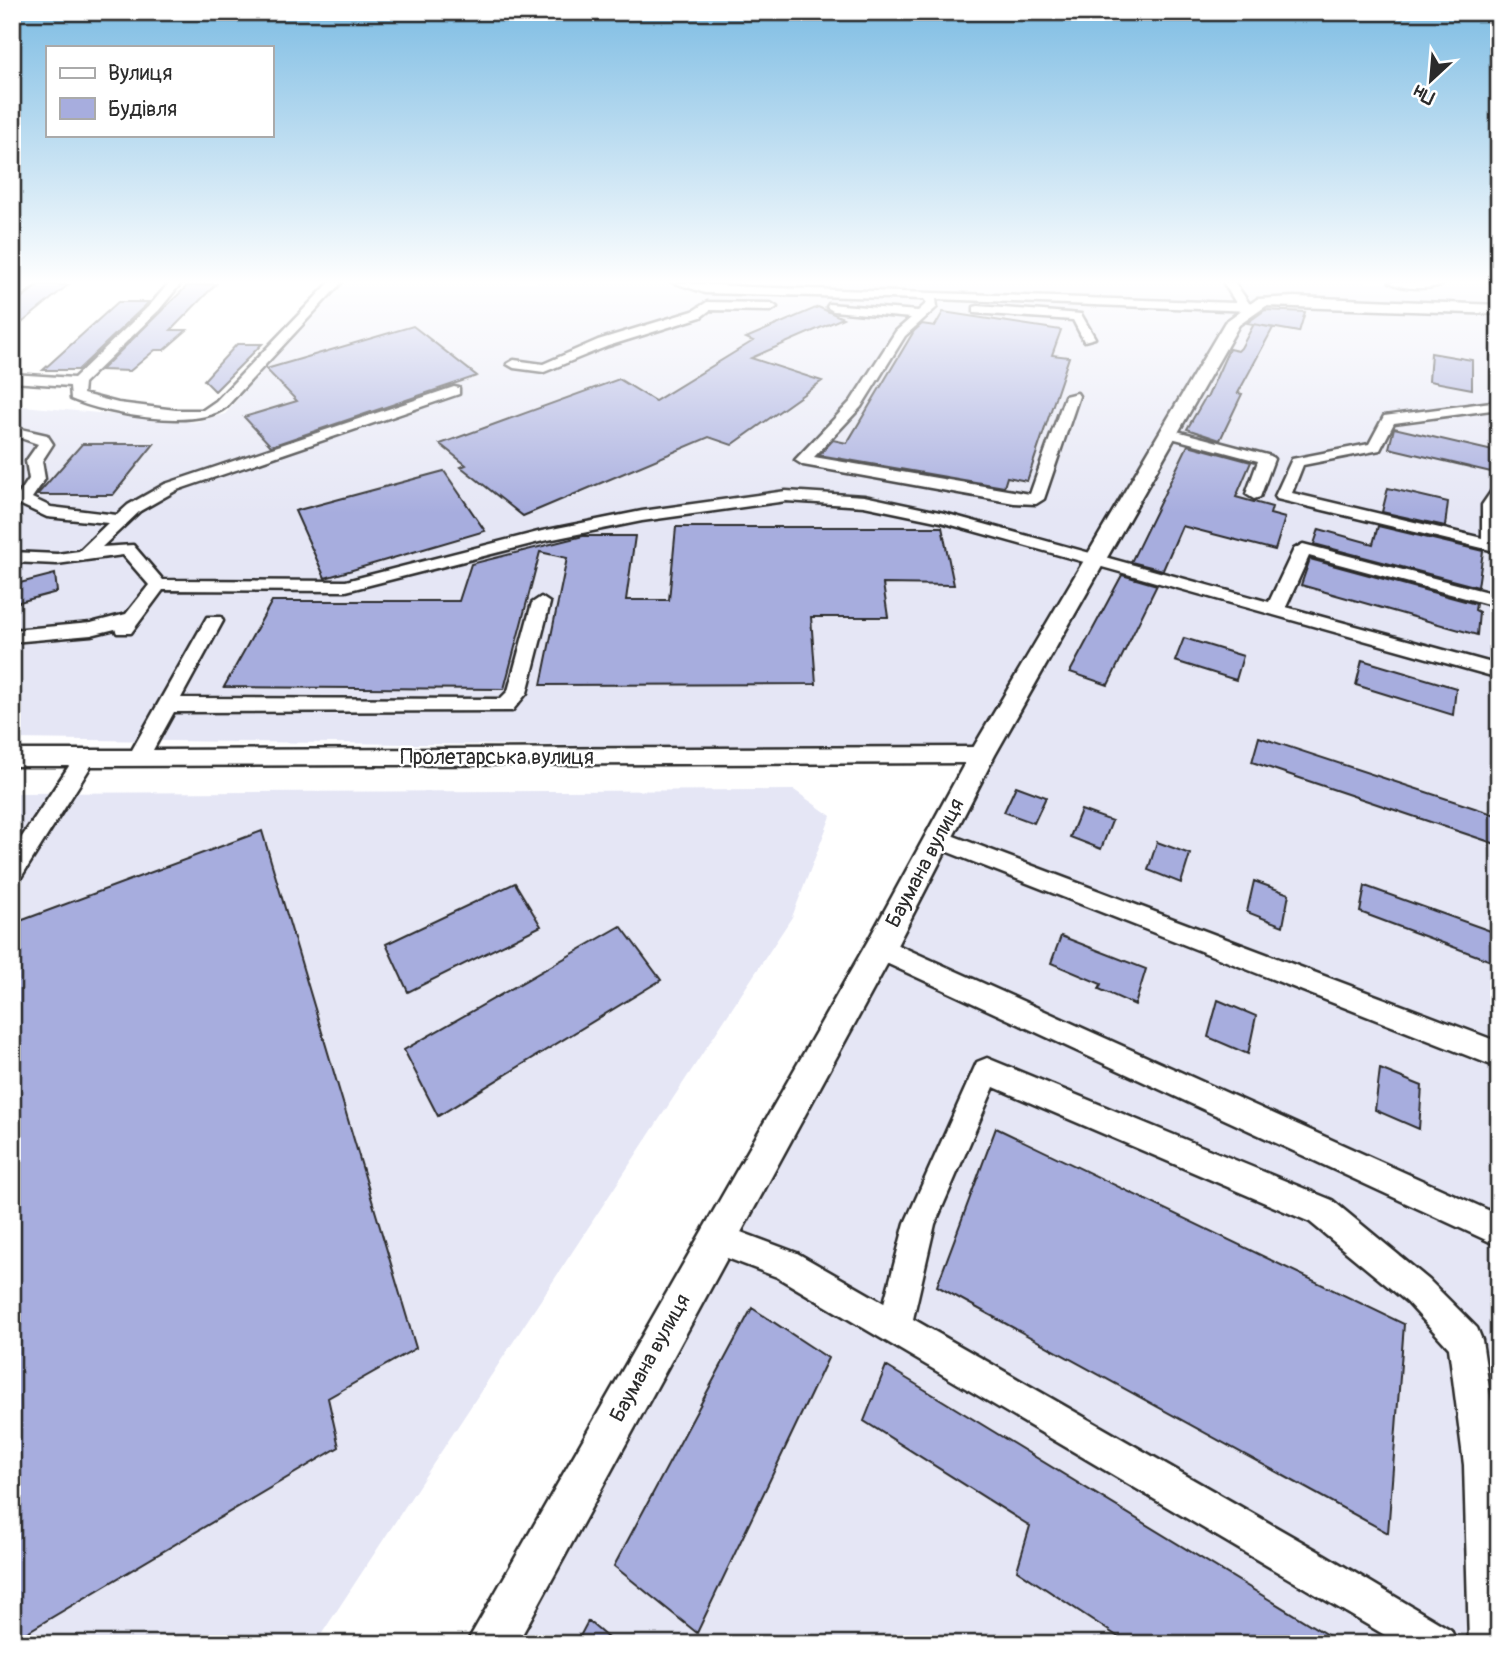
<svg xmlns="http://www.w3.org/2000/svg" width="1511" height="1656" font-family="Pangolin,sans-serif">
<rect width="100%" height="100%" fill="#fff"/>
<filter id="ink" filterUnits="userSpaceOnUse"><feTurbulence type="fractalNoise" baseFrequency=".0143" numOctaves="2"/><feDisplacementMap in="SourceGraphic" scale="14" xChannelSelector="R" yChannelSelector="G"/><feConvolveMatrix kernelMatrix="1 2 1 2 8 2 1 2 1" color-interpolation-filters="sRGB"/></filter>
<g filter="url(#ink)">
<path fill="#e5e6f5" d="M337,282H1499V307L1257,300L1238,310L1226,321L970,751L12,739V405L195,422L225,414Z
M1268,305L1499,312V1644H518L894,954L994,760L1241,324Z
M794,790L831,816L792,917L315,1644H12V793Z"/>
<path fill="#a7adde" stroke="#2b2b2b" stroke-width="2" d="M40,284L68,285L12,331V305Z
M216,284L171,330H187L164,350H155L130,371L101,370L187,286Z
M118,302H149L78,370H43Z
M818,307L843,318L751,358L822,381L732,445L709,437L523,516L461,467L466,465L440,444L619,379L655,401L753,341L746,338Z
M1265,310L1305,312L1299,332L1247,323Z
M943,312L1061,330L1052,355L1069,357L1027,481L1007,477L1004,487L819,455L833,440L847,443L914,331L922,324L935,326Z
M1254,324L1273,328L1238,393L1242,394L1220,440L1187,429L1205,398H1207L1229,349L1238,351L1241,348Z
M413,326L477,376L271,446L244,417L297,401L266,369Z
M237,344H262L215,391L204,380Z
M1431,353L1472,360V389L1429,381Z
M1394,428L1493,451L1491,472L1389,448Z
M82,444H154L113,495H37Z
M1188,445L1251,462L1236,497L1272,507L1270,514L1285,518L1275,550L1182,526L1163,570L1131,562Z
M444,471L485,531L325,578L295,511Z
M1388,488L1448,502L1445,526L1382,512Z
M1378,526L1483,551L1478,587L1314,544L1319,529L1373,544Z
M676,527H942L954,585L883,584L888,617H811L816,684L541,685L567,558L540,552L504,689L224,687L272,601H459L471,564L583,536H635L626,600H669Z
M1310,559L1476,604L1475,610L1479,612L1477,635L1301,585Z
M55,574L57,592L12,604V585Z
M1122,575L1157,585L1108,685L1070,672Z
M1184,638L1243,656L1236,680L1175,661Z
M1362,660L1456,688L1453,715L1356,685Z
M1259,737L1499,816V845L1252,762Z
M1016,786L1046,797L1034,823L1004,812Z
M1081,810L1112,821L1101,849L1070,837Z
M262,831L416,1348L328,1398L339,1447L12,1641V924Z
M1157,842L1190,854L1181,883L1148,870Z
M1254,881L1289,894L1283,926L1247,912Z
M515,883L541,926L408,992L386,944Z
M1365,886L1499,934V964L1360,912Z
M621,926L661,980L438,1116L404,1050Z
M1061,936L1146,969L1135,1005L1099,989L1101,984L1051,963Z
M1218,1000L1256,1016L1248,1054L1208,1037Z
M1380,1069L1422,1086L1419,1129L1375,1110Z
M996,1128L1404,1324L1388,1533L937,1286Z
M752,1308L828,1358L697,1633L614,1566Z
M886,1366L1342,1644H1129L1017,1570L1030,1526L864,1421Z
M588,1621L615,1644H576Z"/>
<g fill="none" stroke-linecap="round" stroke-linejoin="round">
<g stroke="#2b2b2b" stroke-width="5">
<path id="minor" d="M26,282H39L12,303V293Z
M170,282H182L159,310L84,383L83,394L118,403L176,410H203L216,401L330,282H342L226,407C196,431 105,414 71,399L70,386L12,382V374L74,378L151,304Z
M672,282L749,287L1236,303L1223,282H1234L1249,303L1259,307L1253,311L936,299L937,307L905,336L861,407L814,457L1030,494L1065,396L1077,393L1079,396L1044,499L1036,504L1014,503L803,465L795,460L851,401L896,331L911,318L833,311L827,307L829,304L918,311L927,303L924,299L705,293Z
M1390,282H1447C1435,290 1402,290 1390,282Z
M707,302L771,303L777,307L771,311L710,310L701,317L608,346L544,372L514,368L507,364L514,360L543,364L598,340L693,311Z
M978,306L1081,314L1095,338L1084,341L1073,320L974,313V307Z
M454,387L459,388V394L177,490L140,511L102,547L133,545L163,580L346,581L542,531L642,511L786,491L864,496L944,513L1269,602L1294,549L1303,544L1499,595V607L1309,556L1286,607L1499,665V678L941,522L864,506L786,501L642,521L543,541L346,591L163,590L131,633H117L115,629L91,635L12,642V630L91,623L126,614L149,585L123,555L57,564L12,562V552L57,554L79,551L108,523L47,517L17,503L15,500L29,479L26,461L38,444L12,435V427L47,435L53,444L42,461L45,479L32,498L51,507L117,515L128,505L165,484Z
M1499,401V409L1394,423L1380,450L1303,465L1292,493L1482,538V505L1493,489L1499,487V552L1277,499L1275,496L1292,459L1369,444L1384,416Z
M1169,429L1271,456L1274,459L1260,497L1254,499L1246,494L1258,461L1164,436L1162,433Z
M541,597L550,603L527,693L512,711L174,712L153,750L982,747L990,750L993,755L990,760L982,763L91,766L20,879L12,881V852L69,766H12V750H132L207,617H221L223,621L181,698L500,699L508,691L532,603Z
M938,830L1499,1042V1068L930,845L927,839L930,833Z
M880,937L1499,1215V1246L871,956L867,948L871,940Z
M987,1058L1332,1200L1429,1280L1477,1328L1482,1340L1499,1457V1644H1469L1464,1465L1449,1348L1407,1302L1310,1222L994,1087L935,1224L913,1319L1325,1555L1451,1630L1457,1644H1400L777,1277L706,1250L701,1239L706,1228L717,1223L797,1253L884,1303L905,1223L977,1062Z"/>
</g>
<g stroke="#2b2b2b" stroke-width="5">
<path id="major" d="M1294,297L1499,305V314L1266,306L1239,325L995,755L891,957L517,1644H466L869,939L973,748L1225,322L1257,299Z"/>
</g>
<use href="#minor" fill="#fff" fill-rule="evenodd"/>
<use href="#major" fill="#fff" fill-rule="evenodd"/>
</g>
</g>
<linearGradient id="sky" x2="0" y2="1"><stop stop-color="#7dbce3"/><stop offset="0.55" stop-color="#fff"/><stop offset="1" stop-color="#fff" stop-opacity="0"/></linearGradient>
<rect width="1511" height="513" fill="url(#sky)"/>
<g text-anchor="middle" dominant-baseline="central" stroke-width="5" stroke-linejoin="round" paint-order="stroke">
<g font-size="21" fill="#2b2b2b" stroke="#fff">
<text x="497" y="757">Пролетарська вулиця</text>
<text transform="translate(925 863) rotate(-62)">Баумана вулиця</text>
<text transform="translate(650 1358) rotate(-61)">Баумана вулиця</text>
</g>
</g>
<rect width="1511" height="1656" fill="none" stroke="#fff" stroke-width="42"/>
<rect x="21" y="21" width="1469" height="1614" fill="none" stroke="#2b2b2b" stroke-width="2.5" filter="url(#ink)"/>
<rect x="46" y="46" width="228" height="91" fill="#ffffff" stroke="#aaaaaa" stroke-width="2"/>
<rect x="60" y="68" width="35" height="10" fill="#ffffff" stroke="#aaaaaa" stroke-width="2"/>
<text x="108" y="80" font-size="21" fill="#2b2b2b">Вулиця</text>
<rect x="60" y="98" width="35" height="21" fill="#a7adde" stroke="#aaaaaa" stroke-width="2"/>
<text x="108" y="116" font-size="21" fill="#2b2b2b">Будівля</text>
<g transform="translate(1431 80) rotate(206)" stroke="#ffffff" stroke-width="5" paint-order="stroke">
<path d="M0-5L12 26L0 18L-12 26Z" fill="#2b2b2b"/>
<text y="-10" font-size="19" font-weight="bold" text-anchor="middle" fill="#2b2b2b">Пн</text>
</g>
</svg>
